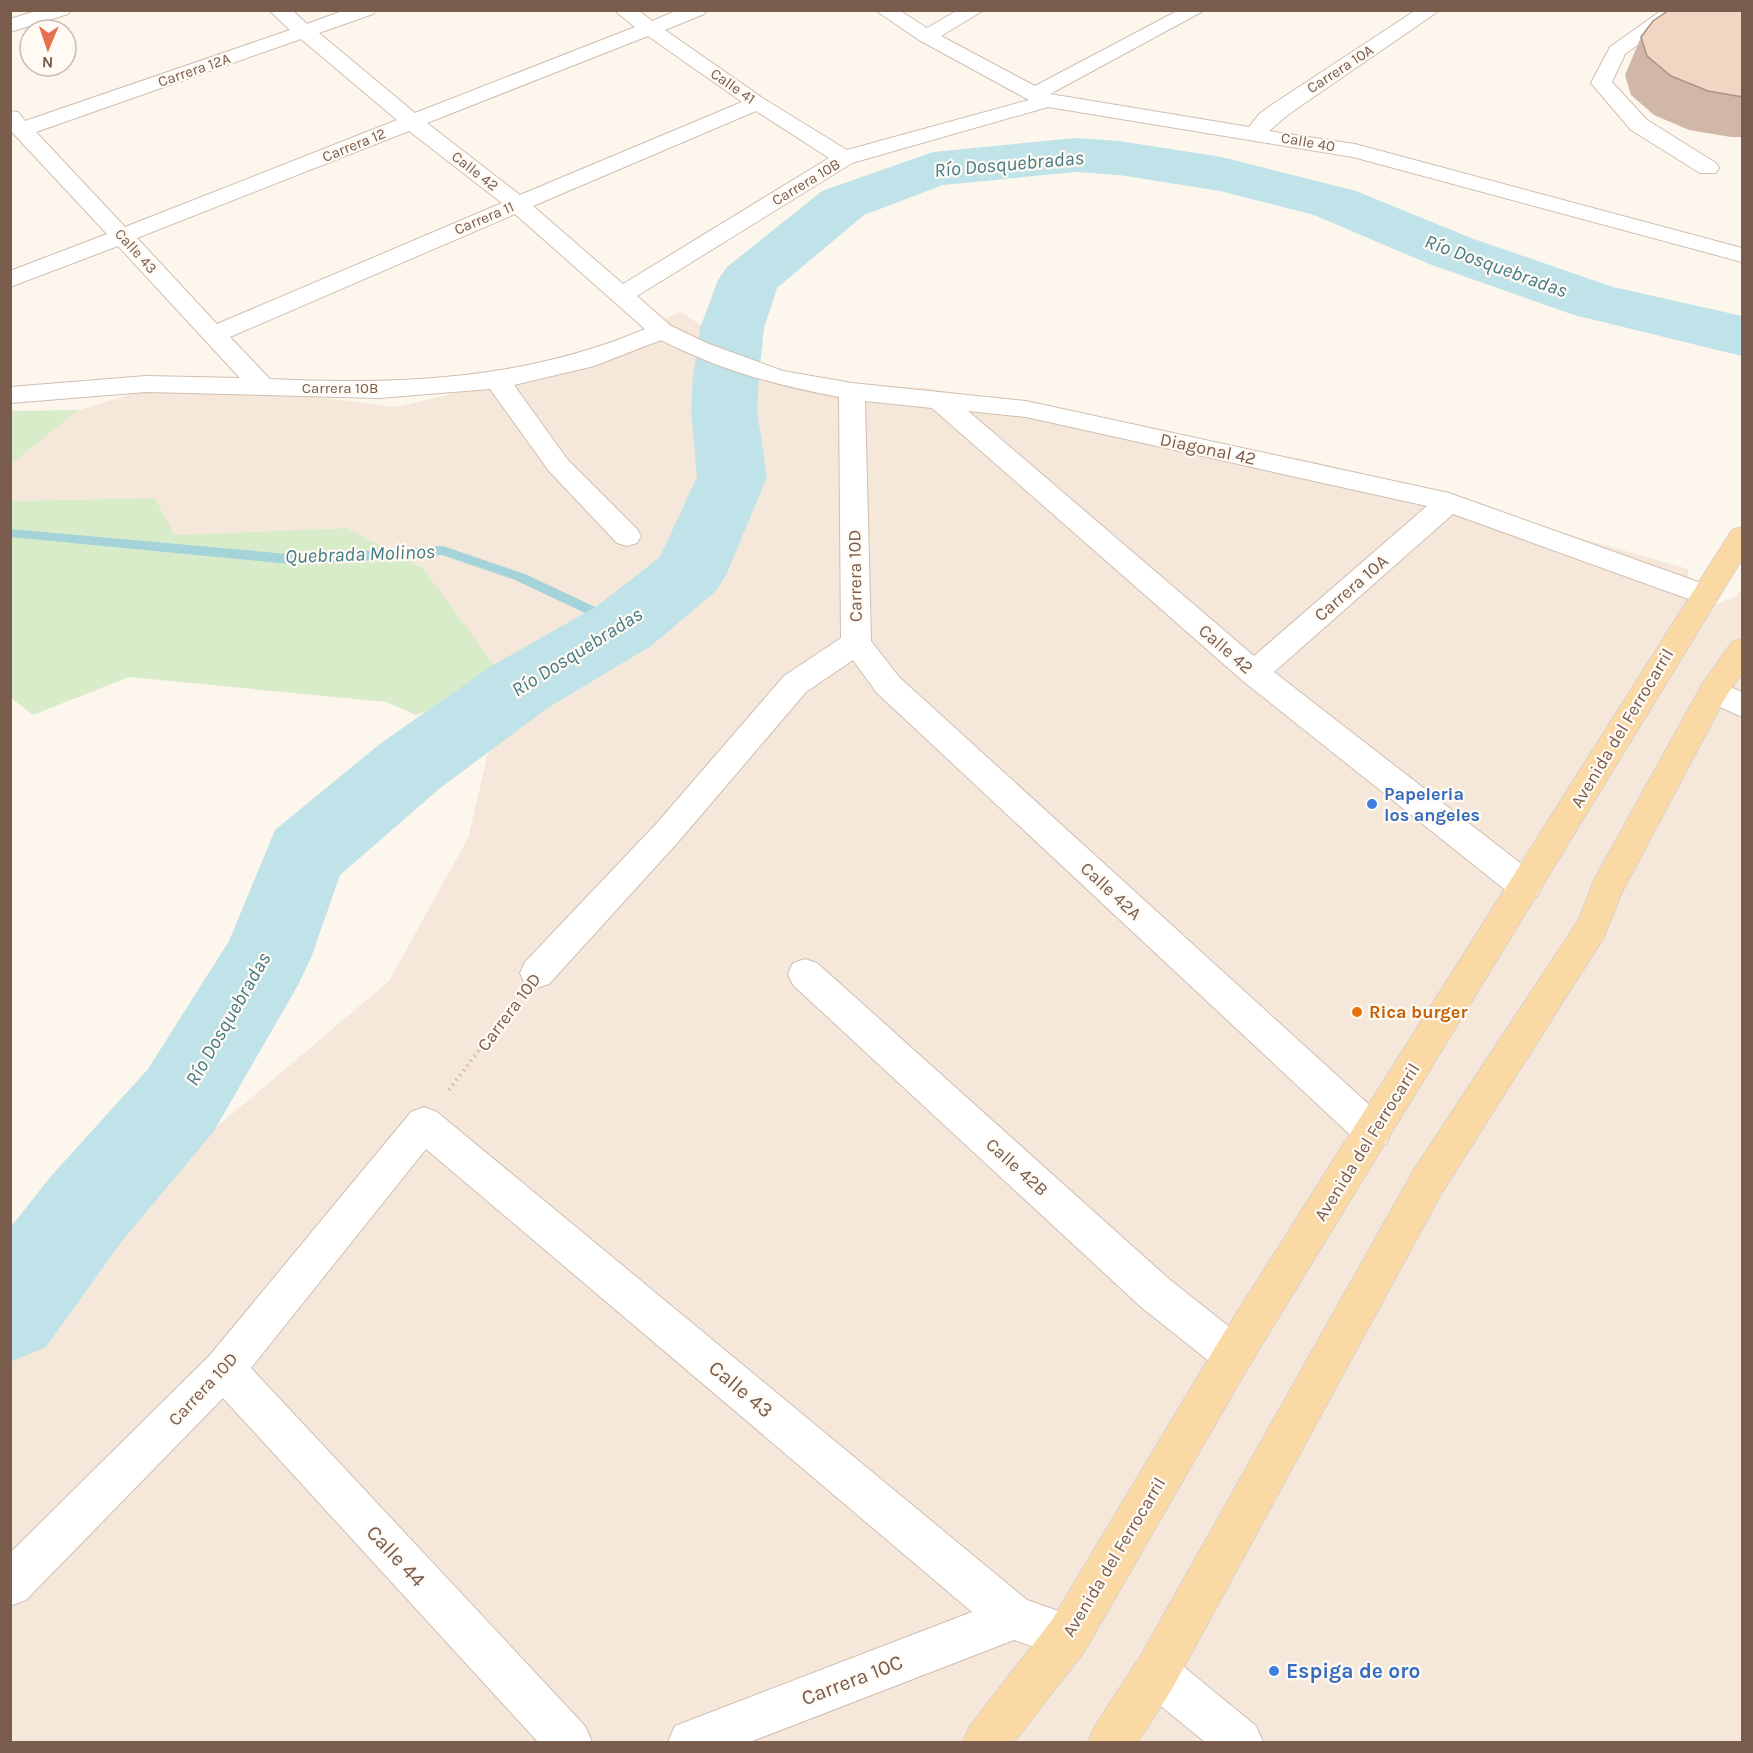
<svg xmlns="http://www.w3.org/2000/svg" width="1753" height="1753" font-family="Karla,sans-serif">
<rect width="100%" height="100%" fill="#fdf6ec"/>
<path fill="#f5e8da" d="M680,312L797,385L928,388L1321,463L1688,569L1690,616L1736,596L1742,588V1742H11V1286L173,1164L389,981L468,838L505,681L423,568L347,528L175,535L155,498L11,501V464L79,410L177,380L397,407L556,369Z"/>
<path fill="#d8ecc9" d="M79,410L11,464V411Z
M155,498L175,535L347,528L423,568L506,681L416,715L386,702L129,677L33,715L11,698V501Z"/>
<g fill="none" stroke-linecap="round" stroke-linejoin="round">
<path fill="#a5d3da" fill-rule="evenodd" d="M10,529L300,555L443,546L525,574L629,623L631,626L624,631L619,629L515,580L442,555L300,565L10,537Z"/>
<path fill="#bfe3e8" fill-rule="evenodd" d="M1076,138L1119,141L1222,157L1356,191L1471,238L1613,287L1742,316V356L1574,315L1429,264L1314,215L1220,191L1119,175L1076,172L943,185L864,215L777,288L764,328L759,376L757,410L767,477L727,573L716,591L651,646L546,709L439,789L340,875L311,958L298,985L214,1131L122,1241L46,1347L10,1362V1228L52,1175L148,1069L229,941L275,830L381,743L490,667L597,606L660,557L697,477L691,410L693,376L700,328L718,280L727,267L822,191L933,152Z"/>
<g stroke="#d1beb0" stroke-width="2">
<path id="minor" d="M39,10H71L68,14L10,32V19Z
M269,10H292L307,24L345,10H376L373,14L319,33L415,113L635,27L614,10H638L652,21L678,10H707L704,14L665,30L764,99L847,150L1029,100L919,40L875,10H899L927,28L958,10H984L941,36L1035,86L1179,10H1205L1050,94L1249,127L1259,114L1273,104L1416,10H1440L1289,114L1269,131L1355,144L1742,248V262L1353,157L1048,107L852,163L637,296L671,326L709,344L783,371L852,383L1026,401L1449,493L1715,588L1719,595L1715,602L1705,605L1453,514L1274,672L1537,876L1542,886L1537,896L1525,900L1513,896L1243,681L932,408L865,401L871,641L899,677L1386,1120L1391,1132L1386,1144L1373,1149L1360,1144L877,693L853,660L806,692L679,841L549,984L537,988L525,984L520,973L525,962L657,823L784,676L841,638L839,397C775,385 720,370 661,340L594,366L514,385L567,459L637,529L641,536L637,543L627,546L617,543L549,471L490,389L379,398L146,392L10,403V387L146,376L240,378L118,246L10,287V271L107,234L10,130V111L18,112L25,121L290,30ZM648,36L742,102L520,195L427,123ZM301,39L397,120L125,227L36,132ZM756,111L829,158L623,284L533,206ZM409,131L502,203L217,324L137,238ZM515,214L645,329C526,380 398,385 270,379L230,337ZM968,411L1026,417L1427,506L1254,656Z
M1662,10H1686L1625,54L1612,82L1647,120L1716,163L1719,168L1716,173H1700L1631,130L1591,83L1610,47Z
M1714,680L1742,692V717L1703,699L1699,691L1703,683Z
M805,959L817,963L1169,1279L1247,1341L1253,1355L1247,1369L1233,1375L1219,1369L1141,1307L793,985L788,974L793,963Z
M424,1107L437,1112L1027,1600L1084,1620L1090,1636L1084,1652L1068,1658L1014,1640L750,1742H668L675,1726L972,1612L426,1149L251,1368L585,1726L592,1742H538L223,1398L26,1600L10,1606V1553L210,1355L411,1112Z
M1156,1650L1172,1657L1256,1726L1263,1742H1205L1140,1689L1133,1673L1140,1657Z"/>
</g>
<g stroke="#dad1cd" stroke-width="2">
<path id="major" d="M1742,527V559L1247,1369L1084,1652L1014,1742H963L970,1726L1052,1620L1219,1341L1732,530Z
M1742,639V673L1725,698L1622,892L1604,937L1441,1194L1172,1689L1138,1742H1088L1095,1726L1140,1657L1415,1168L1578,921L1594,880L1703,683L1732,642Z"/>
</g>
<path stroke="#d9b8a5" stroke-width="4" stroke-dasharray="1.5 4.5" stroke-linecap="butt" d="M449,1090L513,1005"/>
<use href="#minor" fill="#fff" fill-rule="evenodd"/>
<use href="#major" fill="#fbd9a5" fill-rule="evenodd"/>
</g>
<path fill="#d1b7a8" d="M1743,10V137H1731L1689,130L1654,115L1631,95L1625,75L1641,37Z"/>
<path fill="#f3d5c3" stroke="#aa9588" stroke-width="1.5" d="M1669,10H1743V97L1708,91L1671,76L1647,56L1641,37L1653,21Z"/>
<g fill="#3f7fe0" stroke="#fffaf3" stroke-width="2">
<circle cx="1372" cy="804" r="6"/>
<circle cx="1274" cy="1671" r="6"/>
</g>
<circle fill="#e8710a" stroke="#fffaf3" stroke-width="2" cx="1357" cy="1012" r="6"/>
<g text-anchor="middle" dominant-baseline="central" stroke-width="4.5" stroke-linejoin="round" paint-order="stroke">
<g font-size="15" fill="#7a5c4d" stroke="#fffaf3">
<text transform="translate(1340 69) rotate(-33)">Carrera 10A</text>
<text transform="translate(194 70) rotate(-19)">Carrera 12A</text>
<text transform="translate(733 86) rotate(35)">Calle 41</text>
<text transform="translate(1308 142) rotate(10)">Calle 40</text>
<text transform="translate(354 145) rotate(-22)">Carrera 12</text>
<text transform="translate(475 171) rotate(38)">Calle 42</text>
<text transform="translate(806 182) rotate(-31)">Carrera 10B</text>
<text transform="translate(484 218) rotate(-23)">Carrera 11</text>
<text transform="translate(136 251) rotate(48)">Calle 43</text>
<text x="340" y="388">Carrera 10B</text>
</g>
<g font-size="18" fill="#7a5c4d" stroke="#fffaf3">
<text transform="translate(1208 449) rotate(12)">Diagonal 42</text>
<text transform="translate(855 576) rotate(-91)">Carrera 10D</text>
<text transform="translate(1351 588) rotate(-41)">Carrera 10A</text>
<text transform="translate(1226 649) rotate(41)">Calle 42</text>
<text transform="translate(1622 728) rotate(-59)">Avenida del Ferrocarril</text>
<text transform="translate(1111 891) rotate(43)">Calle 42A</text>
<text transform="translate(509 1012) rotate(-53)">Carrera 10D</text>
<text transform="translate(1367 1142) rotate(-58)">Avenida del Ferrocarril</text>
<text transform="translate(1017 1167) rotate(42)">Calle 42B</text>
<text transform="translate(203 1389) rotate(-47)">Carrera 10D</text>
<text transform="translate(1114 1557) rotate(-59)">Avenida del Ferrocarril</text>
</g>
<g font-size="18" font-weight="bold" fill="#366cbe" stroke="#fffaf3" text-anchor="start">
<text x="1384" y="794">Papeleria<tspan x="1384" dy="21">los angeles</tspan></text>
</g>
<g font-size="18" font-weight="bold" fill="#c56008" stroke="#fffaf3" text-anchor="start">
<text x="1369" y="1012">Rica burger</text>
</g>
<g font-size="20" font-style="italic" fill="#437c86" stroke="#fffaf3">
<text transform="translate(1009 164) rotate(-5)">Río Dosquebradas</text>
<text transform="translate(1496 266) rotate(20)">Río Dosquebradas</text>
<text transform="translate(360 554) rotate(-2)">Quebrada Molinos</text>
<text transform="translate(577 652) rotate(-32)">Río Dosquebradas</text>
<text transform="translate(228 1019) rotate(-60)">Río Dosquebradas</text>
</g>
<g font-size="21" fill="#7a5c4d" stroke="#fffaf3">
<text transform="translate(741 1389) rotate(40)">Calle 43</text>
<text transform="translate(396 1556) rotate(47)">Calle 44</text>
<text transform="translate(852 1680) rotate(-21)">Carrera 10C</text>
</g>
<g font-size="21" font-weight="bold" fill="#366cbe" stroke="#fffaf3" text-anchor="start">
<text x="1286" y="1671">Espiga de oro</text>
</g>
</g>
<rect width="1753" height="1753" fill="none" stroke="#7a5c4d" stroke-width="24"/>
<g transform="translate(48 48) rotate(182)"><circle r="28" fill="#fffaf3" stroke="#cabbb1" stroke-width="1.5"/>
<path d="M0-4.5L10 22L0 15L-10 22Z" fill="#e76f51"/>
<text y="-9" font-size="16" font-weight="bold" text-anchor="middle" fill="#7a5c4d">N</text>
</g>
</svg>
